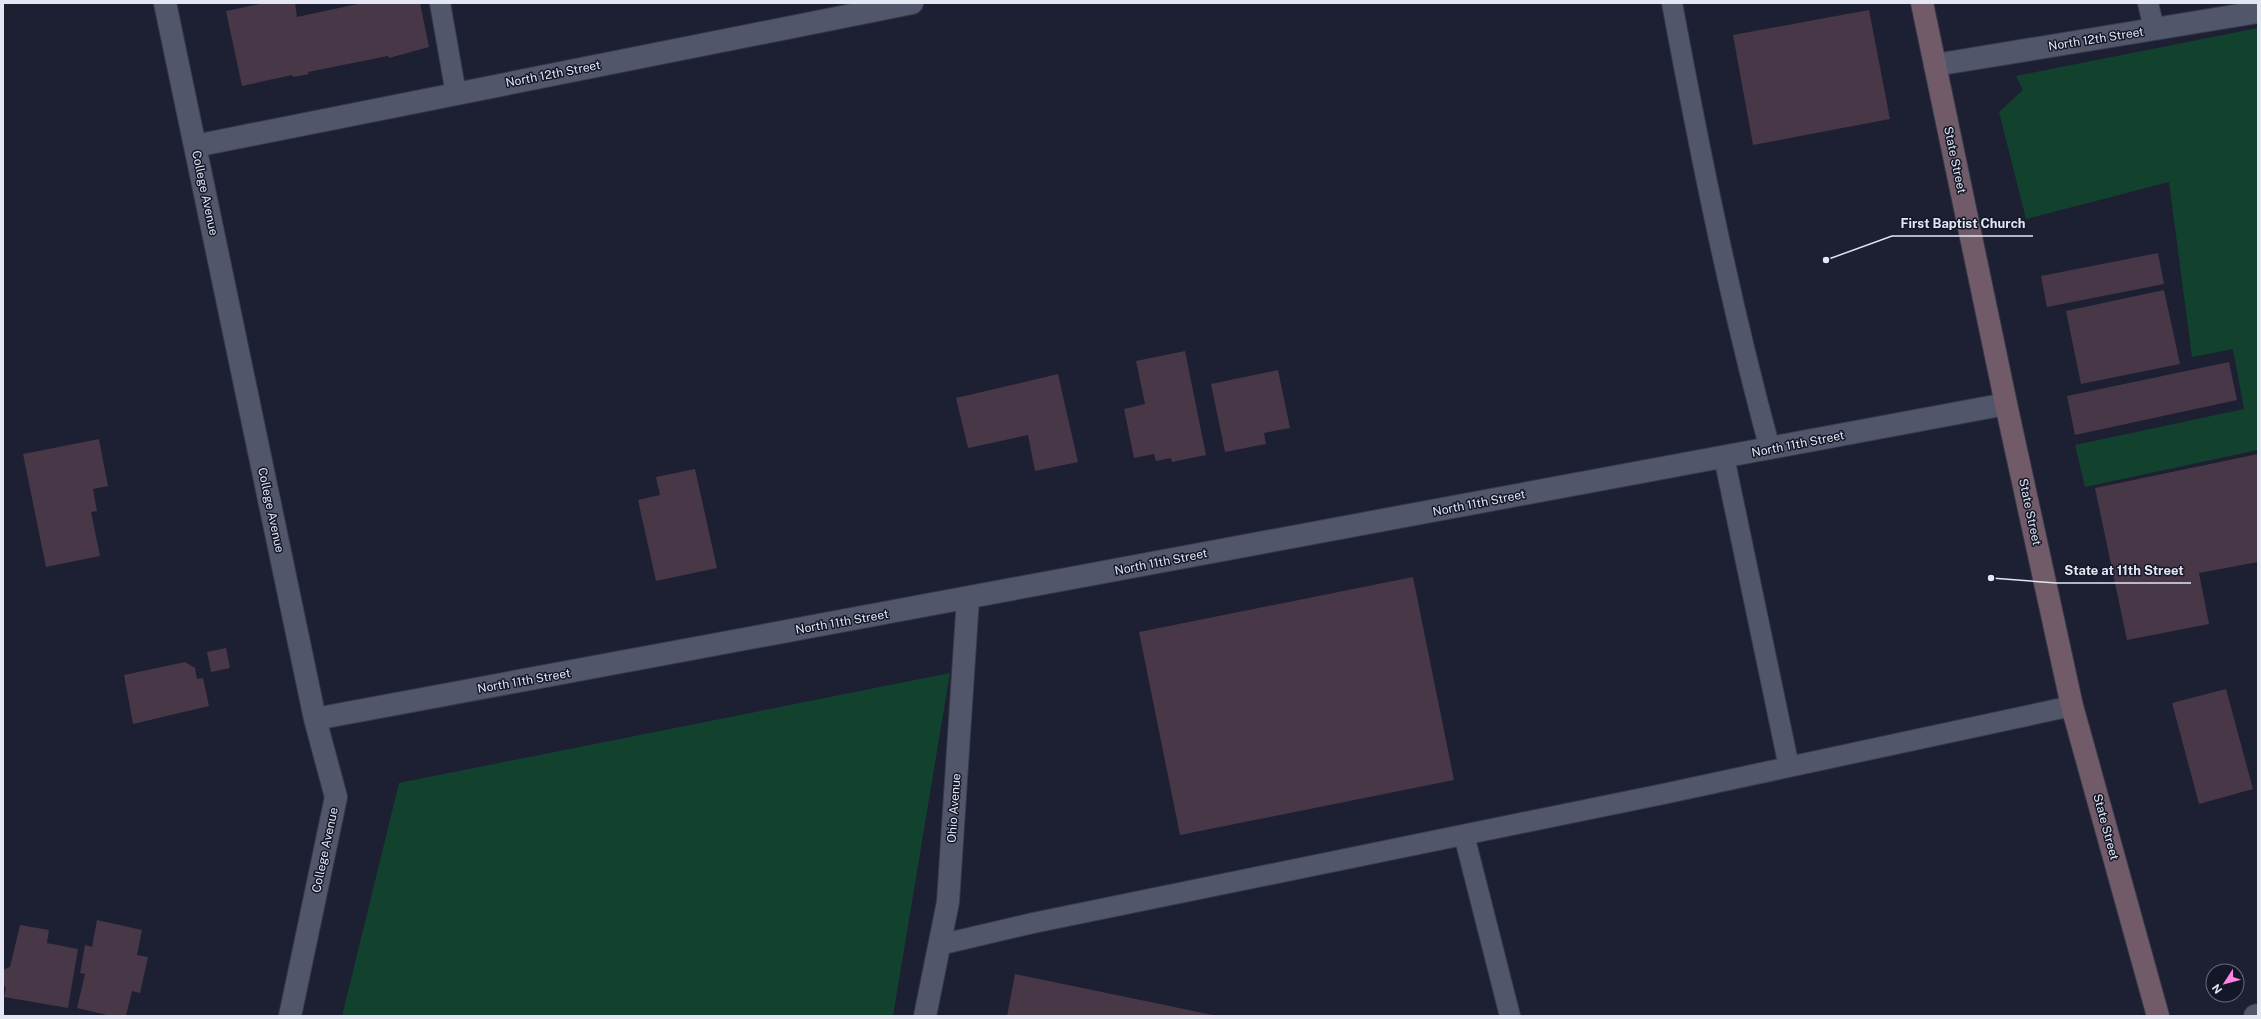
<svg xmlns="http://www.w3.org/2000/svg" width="2261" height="1019" font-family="'Public Sans',sans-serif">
<rect width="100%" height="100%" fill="#1d2032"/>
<path fill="#12412e" d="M2258,28V450L2085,487L2075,445L2244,409L2233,349L2192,357L2169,182L2026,219L1999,112L2023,90L2016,76Z
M950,673L893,1016H342L399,783Z"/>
<path fill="#473747" d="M265,3H295L297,17L362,3H420L429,47L389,58L388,56L308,72L309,74L293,77L292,75L242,86L226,11Z
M1869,10L1890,119L1753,145L1733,35Z
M2158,253L2164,284L2047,307L2041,276Z
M2164,290L2180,364L2081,384L2066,311Z
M1185,351L1206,455L1172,462L1171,458L1156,461L1154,454L1134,458L1124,409L1145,404L1136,361Z
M2229,362L2237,400L2075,435L2067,396Z
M1278,370L1290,428L1264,433L1266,444L1225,452L1211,384Z
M1058,374L1078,462L1035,471L1028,435L968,448L956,398Z
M99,439L108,486L93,489L97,511L91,512L100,556L46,567L23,454Z
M2258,454V562L2199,573L2209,624L2127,640L2095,488Z
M695,469L717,568L656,581L638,500L660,495L656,477Z
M1413,577L1454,780L1180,835L1139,632Z
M226,648L230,668L211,672L207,652Z
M185,662L195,668L197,679L203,678L209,706L133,724L124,675Z
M2226,689L2253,789L2199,804L2172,703Z
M97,920L142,930L137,955L148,957L140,993L132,991L126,1016H111L77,1008L85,974L80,973L85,945L92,947Z
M20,925L49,930L47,943L78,949L68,1008L4,997L6,988L3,984V970L10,967Z
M1015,974L1213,1015V1016H1007Z"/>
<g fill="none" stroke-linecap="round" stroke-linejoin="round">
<g stroke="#383a4a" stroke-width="22">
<path id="service" d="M440,3L456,94
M1672,3C1700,153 1730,302 1770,449
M2148,3L2154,29
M1724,457L1789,767
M1464,835L1510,1016
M939,945L1033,923L1668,793L2072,706"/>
</g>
<g stroke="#383a4a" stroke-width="24">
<path id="minor" d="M165,3L315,719L336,797L290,1016
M1935,65L2258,12
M195,146L912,3
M315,719L2006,404
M925,1016L948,902L968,598"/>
</g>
<g stroke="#383a4a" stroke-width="24">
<path id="tertiary" d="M2255,1016L2258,1015"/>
</g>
<g stroke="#383a4a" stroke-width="24">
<path id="secondary" d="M1922,3L2006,404L2072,706L2158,1016"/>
</g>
<use href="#service" stroke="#52566b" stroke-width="20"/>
<use href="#minor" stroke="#52566b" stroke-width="22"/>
<use href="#tertiary" stroke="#52566b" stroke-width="22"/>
<use href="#secondary" stroke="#715b69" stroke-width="22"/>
</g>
<g text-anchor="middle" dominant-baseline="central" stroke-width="3" stroke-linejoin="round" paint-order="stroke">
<g font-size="12" fill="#e3e6f3" stroke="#141728">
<text transform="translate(2096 39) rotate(-9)">North 12th Street</text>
<text transform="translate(553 74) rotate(-11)">North 12th Street</text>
<text transform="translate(1955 160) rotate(78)">State Street</text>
<text transform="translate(205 193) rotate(78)">College Avenue</text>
<text transform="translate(1798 444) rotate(-11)">North 11th Street</text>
<text transform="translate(1479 503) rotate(-11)">North 11th Street</text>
<text transform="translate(271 510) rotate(78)">College Avenue</text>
<text transform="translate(2030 512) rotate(78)">State Street</text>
<text transform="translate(1161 562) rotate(-11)">North 11th Street</text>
<text transform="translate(842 622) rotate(-10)">North 11th Street</text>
<text transform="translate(524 681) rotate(-10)">North 11th Street</text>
<text transform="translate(954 808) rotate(-86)">Ohio Avenue</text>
<text transform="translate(2106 827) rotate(75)">State Street</text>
<text transform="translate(325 850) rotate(-78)">College Avenue</text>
</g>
</g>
<path fill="none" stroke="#e3e6f3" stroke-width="1.5" d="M1826 260L1892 236H2033M1991 578L2056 583H2191"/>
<g fill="#e3e6f3" stroke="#141728" stroke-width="1.5">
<circle cx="1826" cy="260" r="4"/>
<circle cx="1991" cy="578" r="4"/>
</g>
<g font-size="13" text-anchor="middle" font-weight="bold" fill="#e3e6f3" stroke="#141728" stroke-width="3" stroke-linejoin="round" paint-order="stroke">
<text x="1963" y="228">First Baptist Church</text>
<text x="2124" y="575">State at 11th Street</text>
</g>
<rect width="2261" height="1019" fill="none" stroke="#e3e6f3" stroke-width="8"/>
<g transform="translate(2225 983) rotate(234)"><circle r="19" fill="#141728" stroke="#676a79"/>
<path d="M0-3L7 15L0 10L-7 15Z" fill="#fd86e2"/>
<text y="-6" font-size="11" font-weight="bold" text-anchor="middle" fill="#e3e6f3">N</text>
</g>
</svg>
